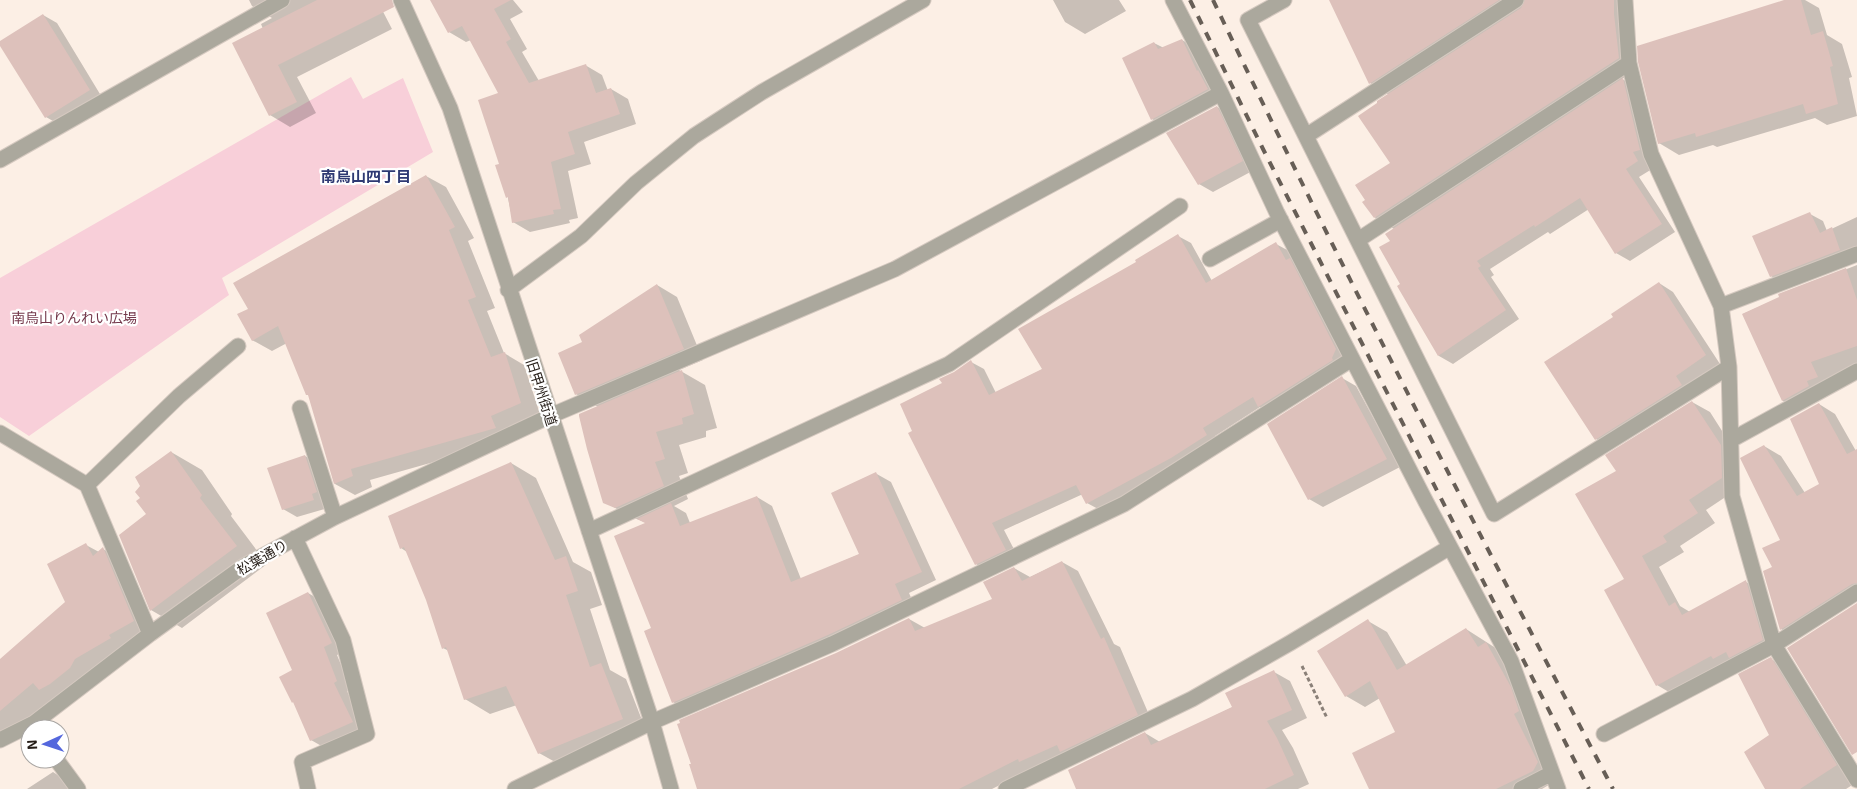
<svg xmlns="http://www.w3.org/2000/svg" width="1857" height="789" font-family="'Exo 2','Noto Sans JP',sans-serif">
<rect width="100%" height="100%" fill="#fcefe5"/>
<path fill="#f8cfd9" d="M351,77L363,99L403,78L433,152L222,278L229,295L29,436L0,417V278Z"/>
<path fill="#0003" d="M249,0H377L392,29L297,77L316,113L290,127L270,115L263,29L261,24L272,18L252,6Z
M437,0H513L523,12L510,19L527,49L522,52L539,81L585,65L602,75L608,91L611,89L628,99L636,124L584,142L591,164L568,171L578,218L569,220L570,223L530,232L513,222L501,165L500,94L471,40L466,42L449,32Z
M1053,0H1119L1126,11L1085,34L1065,22Z
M1331,0H1633L1632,26L1638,69L1622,79L1637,87L1652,169L1639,177L1675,232L1630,261L1616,253L1589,209L1550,234L1548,232L1490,269L1494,275L1491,277L1519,319L1453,364L1439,356L1398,286L1402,284L1392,241L1394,229L1375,218L1391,163L1389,95L1370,83Z
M1789,0H1805L1819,8L1827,35L1842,44L1852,77L1849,78L1857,116L1827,125L1815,118L1717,147L1713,145L1679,155L1659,143Z
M43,15L57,23L103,99L60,125L46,117L0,43Z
M1182,40L1196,48L1222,97L1166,127L1152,119L1154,43L1164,48Z
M1217,107L1231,115L1256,169L1213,192L1199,184Z
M426,176L446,187L474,238L468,241L495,308L487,311L504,353L524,365L540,414L515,439L370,480L372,487L355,495L335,484L309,396L287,343L272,351L252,340L249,309Z
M1810,214L1823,221L1827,231L1857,217V256L1784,284L1771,276Z
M1178,236L1191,243L1212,281L1276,244L1289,251L1349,357L1272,414L1260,407L1215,436L1219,442L1100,510L1087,503L1083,494L1004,530L1018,557L989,572L976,564L914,432L944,384L955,373L971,362L984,369L996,393L1043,369L1138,262Z
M1857,265V373L1795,408L1783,401L1743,314L1781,297L1780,295Z
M1659,283L1673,292L1720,364L1689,384L1610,447L1596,439Z
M657,285L677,297L703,360L679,370L705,385L717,428L706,431V437L679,445L688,473L679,476L688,499L674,506L686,513L690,523L757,497L772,506L801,579L860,554L875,473L891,482L936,580L909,593L916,609L689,711L673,702L653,628L647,523L629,516L605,502L598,407L576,394L584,343Z
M1342,378L1356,386L1400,467L1323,507L1309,499Z
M1692,402L1710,412L1738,456L1739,488L1706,510L1715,523L1680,546L1684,552L1659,567L1680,606L1690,612L1746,582L1763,592L1780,650L1674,695L1657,685L1626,579L1617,471Z
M1819,404L1835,414L1856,451L1857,450V600L1797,639L1781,629L1773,567L1781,541L1764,446L1781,456L1805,493L1821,484Z
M171,452L202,470L232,514L231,516L267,564L182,628L151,610L148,514Z
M305,456L319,464L328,508L297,517L283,509Z
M511,463L536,478L573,562L591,572L602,605L590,609L610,670L626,679L647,733L564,767L539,753L517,705L490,714L465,699L449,651L443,648L427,600L407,552L401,548Z
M86,545L99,552L103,549L128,563L159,636L0,739V661L67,603Z
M1062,562L1078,571L1114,644L1120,647L1153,724L1033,768L992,789H699L836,654L909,619L925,628L994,599L1014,568L1030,577Z
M308,593L322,601L345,651L337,655L351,689L347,691L366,730L325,748L311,740Z
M1368,621L1387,632L1407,666L1466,629L1505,654L1552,783L1542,789H1371L1397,733L1380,698L1365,707L1346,696Z
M1771,659L1795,673L1857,782L1846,789H1767L1771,735Z
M1274,672L1290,681L1307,718L1282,730L1293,748L1309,784L1298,789H1077L1145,733L1160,742L1233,707Z
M53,772L67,781L73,789H27Z"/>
<path fill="#ddc1bb" d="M317,0H392L394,7L278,65L297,102L269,116L232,43Z
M430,0H511L494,9L511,39L506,42L529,83L586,64L596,93L611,88L620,114L568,132L575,154L551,162L561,209L553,210L554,214L512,223L508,197L506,198L495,165L499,164L478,100L498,93L462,26L448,33Z
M1329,0H1499L1369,84Z
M1525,0H1614V14L1619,58L1374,218L1362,202L1365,200L1355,185L1390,163L1358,116L1377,103V101L1521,8Z
M1784,0H1801L1811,35L1823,31L1833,66L1830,67L1838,104L1806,114L1803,104L1696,137L1695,133L1658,144L1638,62L1637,46Z
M43,14L90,90L45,118L0,46V41Z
M1182,39L1197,71L1198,70L1208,89L1151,120L1122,58L1154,42L1158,49Z
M1623,78L1640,150L1633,152L1638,161L1626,169L1662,224L1615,254L1580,198L1535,227L1534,225L1477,261L1481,266L1478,268L1506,310L1438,356L1397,286L1400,284L1379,247L1390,241L1385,234Z
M1217,106L1243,161L1198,185L1166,133Z
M426,175L455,227L449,230L476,297L468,300L491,357L505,352L521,403L491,416L496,428L351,469L353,476L334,484L308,395H306L278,326L252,341L237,314L248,309L233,283Z
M1810,212L1820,233L1832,227L1840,250L1770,277L1752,236Z
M1178,234L1206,283L1276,242L1286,260L1290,258L1336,349L1332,358L1333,360L1258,407L1253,397L1203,428L1207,435L1171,458L1086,504L1076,485L992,523L1006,550L975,565L908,433L912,431L900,404L942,383L939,379L954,372L971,360L989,395L1042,369L1018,329L1136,262L1135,260Z
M1846,268L1857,300V346L1811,362L1818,377L1807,381L1809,386L1782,401L1742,314L1779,297L1778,294Z
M1659,282L1706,355L1676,376L1682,385L1595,440L1544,362L1613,317L1611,314Z
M657,284L684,349L575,395L558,353L582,342L579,335Z
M682,370L694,414L682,418L683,424L656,432L665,459L655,462L664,486L615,508L603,503L587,449L579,416V414Z
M1342,376L1387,459L1308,500L1267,424Z
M1692,401L1721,445L1722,478L1689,500L1698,513L1663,536L1667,542L1642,556L1669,606L1675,602L1682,615L1746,580L1763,640L1729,658L1726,652L1713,659L1711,656L1656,686L1604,590L1624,579L1575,494L1616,471L1605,455Z
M1819,403L1847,454L1857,449V583L1852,584L1780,630L1763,571L1772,567L1762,548L1780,540L1740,458L1764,445L1797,496L1819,484L1790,419Z
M171,451L202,495L200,498L237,546L150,611L119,535L146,514L136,501L140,498L135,492L140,486L135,477Z
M305,455L317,492L312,494L314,500L282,510L267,468Z
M511,462L555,560L566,556L578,591L566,595L590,667L601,663L623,719L538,754L506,686L464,700L446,647L442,649L426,600L404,547L400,549L388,516Z
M876,472L922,572L895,584L902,600L828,635L672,703L644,631L651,628L614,536L645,523L637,519L671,503L680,526L757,496L791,582L859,554L831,493Z
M86,543L93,556L103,547L134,621L109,635L111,638L75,659L70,668L50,684L39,690L33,683L0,711V659L65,602L47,564Z
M1062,561L1101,639L1104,637L1138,715L1060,752L1057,745L1019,762L1018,759L959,789H697L689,764H691L677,724L680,723L679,720L836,653L909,618L915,631L992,599L983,582L1014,567L1022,581Z
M308,592L332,643L324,647L337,681L334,683L353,722L310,741L293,702L292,703L279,677L292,670L266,613Z
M1857,603V752L1852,755L1787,648Z
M1368,619L1397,670L1466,628L1478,647L1486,642L1511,687L1519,711L1514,714L1538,762L1533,771L1496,789H1369L1352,753L1395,732L1370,681L1345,697L1317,651Z
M1771,657L1837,765L1800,789H1765L1744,752L1769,735L1738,674Z
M1274,670L1292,710L1267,721L1277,738L1294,775L1265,789H1076L1068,770L1145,732L1151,745L1232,707L1225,693Z"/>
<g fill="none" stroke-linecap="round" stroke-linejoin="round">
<g stroke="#d5c9c0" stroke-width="17">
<path id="minor" d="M401,0L450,108L652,722L671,789
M1173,0L1221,93L1277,213L1426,502L1511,661L1558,789
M1284,0L1248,20L1494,514L1729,367
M1625,0L1629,63L1651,154L1721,306L1729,367L1732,496L1774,645L1857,780
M1306,136L1516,0
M0,160L282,0
M1358,240L1629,63
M1210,259L1281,220
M508,290L581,236L636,183L694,136L762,92L923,0
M1721,306L1857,254
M300,408L335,517
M0,433L87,485L150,634
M1731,440L1857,371
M87,485L179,396L238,346
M589,531L949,364L1180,206
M295,538L343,640L367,734L302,762L308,789
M1604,734L1774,645L1857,592
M0,740L34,723L150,634L244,566L335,517L550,416L895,269L1221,93
M56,759L78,789
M515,789L652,722L832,644L1124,504L1352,359
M1006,789L1192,699L1290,643L1450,547
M1521,789L1552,773"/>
</g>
<path stroke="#8a8078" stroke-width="3" stroke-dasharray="4 2.5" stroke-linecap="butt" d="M1302,666L1327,718"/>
<use href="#minor" stroke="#aba89d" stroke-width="15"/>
<path stroke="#675e56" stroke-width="4" stroke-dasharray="9 9" stroke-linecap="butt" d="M1190,0L1263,149L1589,789
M1213,0C1340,266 1476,528 1613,789"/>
</g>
<g text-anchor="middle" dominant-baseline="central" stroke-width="4.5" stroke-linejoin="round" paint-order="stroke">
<g font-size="14" fill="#73374a" stroke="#fff">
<text x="74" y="317">南烏山りんれい広場</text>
</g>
<g font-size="14" fill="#251d17" stroke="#fff">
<text transform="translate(542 392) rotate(72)">旧甲州街道</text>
<text transform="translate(262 557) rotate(-30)">松葉通り</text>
</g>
<g font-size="15" font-weight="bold" fill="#2e3973" stroke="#fff">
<text x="366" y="176">南烏山四丁目</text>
</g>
</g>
<g transform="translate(45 744) rotate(267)"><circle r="24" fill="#ffffff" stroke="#a8a5a2"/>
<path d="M0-4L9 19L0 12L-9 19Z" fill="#5467dd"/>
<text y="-8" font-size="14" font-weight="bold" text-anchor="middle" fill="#251d17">N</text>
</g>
</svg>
